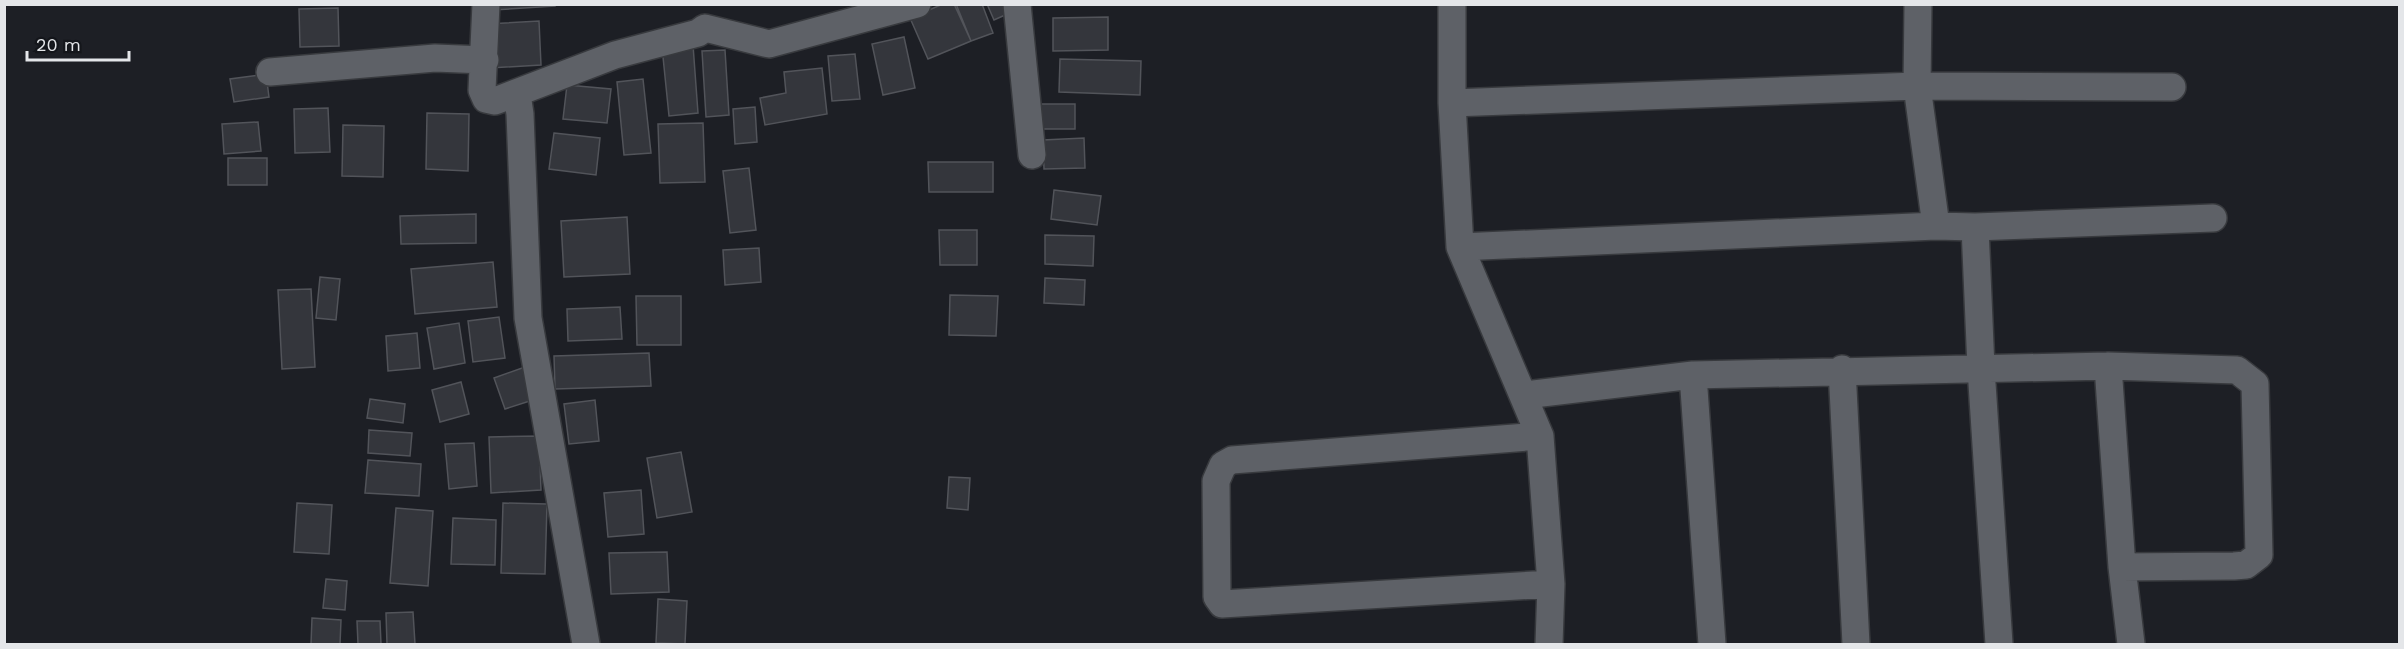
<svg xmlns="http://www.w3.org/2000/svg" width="2404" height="649" font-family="'Work Sans',sans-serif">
<rect width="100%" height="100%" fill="#1d1f25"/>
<path fill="#34363c" stroke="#52545a" stroke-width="1.5" d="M493,4H555V6L493,10Z
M943,4H954L971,41L928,59L910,18Z
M956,4H982L993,33L971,41Z
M987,4H1011L1014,11L994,20Z
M338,8L339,46L300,47L299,9Z
M1108,17V50L1053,51V18Z
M539,21L541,65L490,68L487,24Z
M904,37L915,88L883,95L872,44Z
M693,45L698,113L669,116L662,47Z
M725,50L729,115L706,117L702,51Z
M855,54L860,99L832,101L828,56Z
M1060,59L1141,61L1140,95L1059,92Z
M822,68L827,114L765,125L760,98L786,93L784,72Z
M266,74L269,97L234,102L230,79Z
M643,79L651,153L624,155L617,82Z
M567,85L611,89L607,123L563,119Z
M1039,104H1075V129H1039Z
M755,107L757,142L735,144L733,109Z
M328,108L330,152L295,153L294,109Z
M427,113L469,114L468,171L426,169Z
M258,122L261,151L224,154L222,124Z
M703,123L705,182L660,183L658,124Z
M343,125L384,126L383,177L342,176Z
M554,133L600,138L596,175L549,169Z
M1084,138L1085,168L1044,169L1043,140Z
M228,158H267V185H228Z
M928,162H993V192H929Z
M749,168L756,230L730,233L723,171Z
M1054,190L1101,196L1097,225L1051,219Z
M476,214V243L401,244L400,216Z
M627,217L630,274L564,277L561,221Z
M939,230H977V265H940Z
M1045,235L1094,236L1093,266L1045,264Z
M759,248L761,282L725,285L723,250Z
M493,262L497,307L415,314L411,269Z
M320,277L340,279L336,320L316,318Z
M1045,278L1085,280L1084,305L1044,303Z
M311,289L315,367L282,369L278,290Z
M950,295L998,296L996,336L949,335Z
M636,296H681V345H637Z
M620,307L622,339L568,341L567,309Z
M499,317L505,358L473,362L468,321Z
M459,323L465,363L434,369L427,328Z
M417,333L420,368L388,371L386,336Z
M649,353L651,386L555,389L554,356Z
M525,367L536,399L505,409L494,378Z
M461,382L469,414L440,422L432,390Z
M370,399L405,404L403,423L367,418Z
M595,400L599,441L569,444L564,404Z
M369,430L412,433L410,456L368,453Z
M539,436L541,490L491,493L489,437Z
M474,443L477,486L449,489L445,444Z
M681,452L692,512L657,518L647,458Z
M368,460L421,464L419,496L365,493Z
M949,477L970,478L968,510L947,508Z
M641,490L644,534L608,537L604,493Z
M297,503L332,505L329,554L294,552Z
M503,503L547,504L545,574L501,573Z
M396,508L433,511L428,586L390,583Z
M453,518L496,520L495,565L451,564Z
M667,552L669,592L611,594L609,553Z
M326,579L347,581L345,610L323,608Z
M658,599L687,601L685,644L656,643Z
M413,612L415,644H387L386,613Z
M312,618L341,620L340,644H311Z
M357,621H380L381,644H358Z"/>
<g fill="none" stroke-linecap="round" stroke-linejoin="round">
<g stroke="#383a3e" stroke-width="30">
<path id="minor" d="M486,4L482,90L486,99L495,101L615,55L698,33L705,28L769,44L917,4
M1017,4L1032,155
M1452,4V103L1460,247L1540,436L1551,584L1549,644
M1918,4L1917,86L1936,226
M270,72L435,58L485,60
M517,94L520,114L528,318L586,644
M1452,103L1917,86L2172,87
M1975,227L1981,368L1999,644
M1460,247L1936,226L1975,227L2213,218
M2108,366L2122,567L2131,644
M1842,369L1856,644
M1693,375L1712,644
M1525,395L1693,375L2108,366L2237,370L2255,384L2259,555L2246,565L2234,566L2122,567
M1540,436L1232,460L1223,465L1216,481L1217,597L1222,604L1551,584"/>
</g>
<use href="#minor" stroke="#5e6167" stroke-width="27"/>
</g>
<rect width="2404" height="649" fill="none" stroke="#e4e6e9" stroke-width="12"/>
<path d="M27 51v9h102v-9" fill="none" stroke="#e4e6e9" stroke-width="3"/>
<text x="36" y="51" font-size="18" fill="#e4e6e9" stroke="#14161b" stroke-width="4.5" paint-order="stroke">20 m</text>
</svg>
